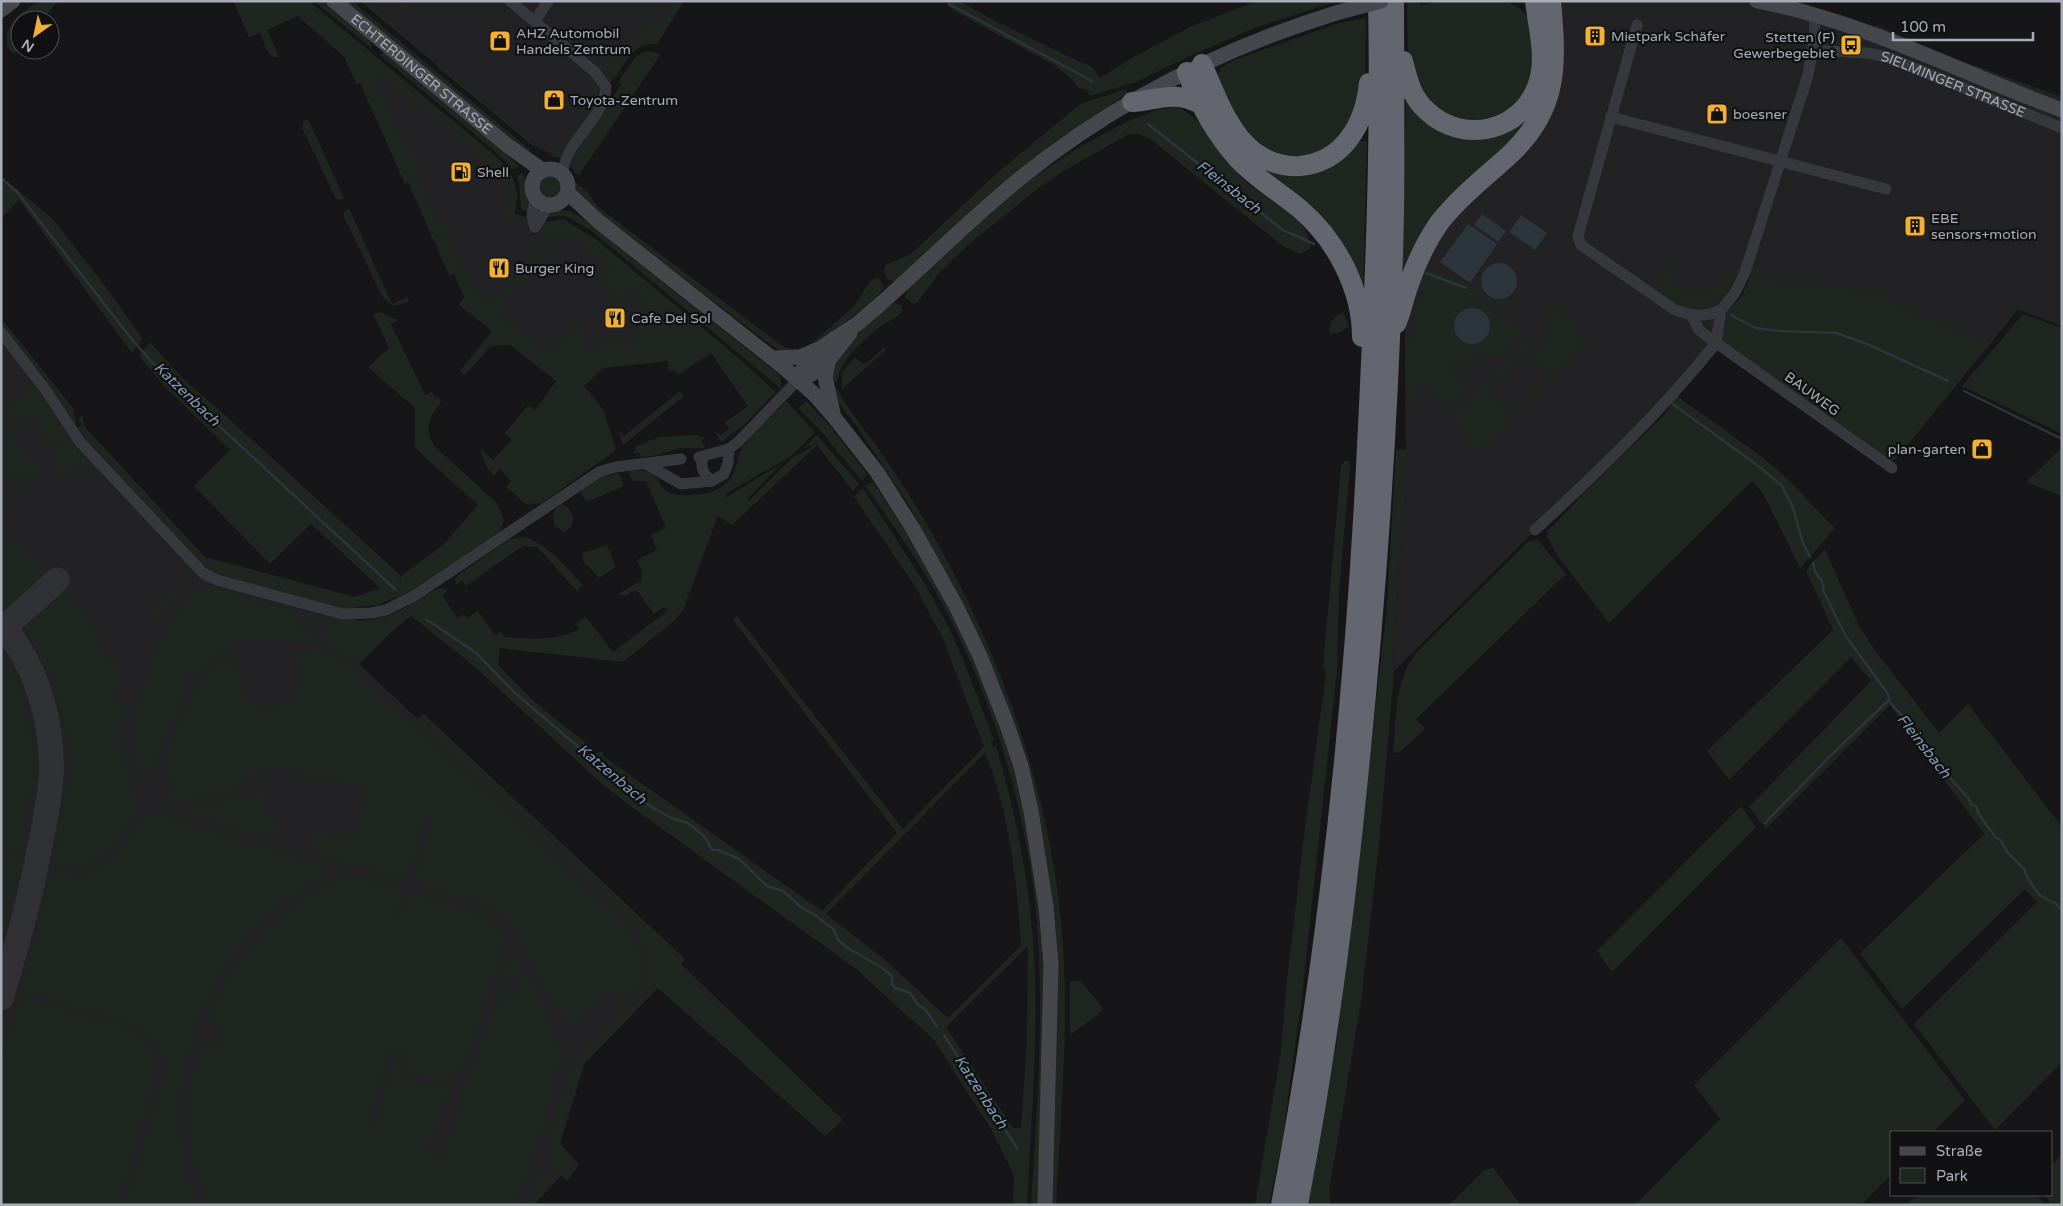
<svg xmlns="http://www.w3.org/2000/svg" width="2063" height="1206" font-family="'Varela Round',sans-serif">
<rect width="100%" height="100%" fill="#161618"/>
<path fill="#222225" d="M360,1H680L654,40L639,43L558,157L531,144Z
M1551,1L1762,2L2062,110V326L2016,309L1987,345L1838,287L1749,279L1741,282L1729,302L1716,343L1535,530L1394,671L1392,656L1406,481L1405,334L1408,286Z
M377,60L505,169L510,212L557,228L569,226L710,340L548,361L472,302L369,72Z
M1,322L71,409L76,427L81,426L105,450L205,559L355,599L359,664L671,955L672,966L581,1057L553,1148L571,1165L534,1205H1Z"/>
<path fill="#1e261f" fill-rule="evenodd" d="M39,1H58L42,20H20V47L14,54L7,47C3,24 22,12 39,1Z
M233,1H309L498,158C517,179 522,194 512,221L500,214L498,208H506V182L498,181V175L495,170L378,74L375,75L404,144L417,157C411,169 435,210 441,224L453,227L446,237L450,248L461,255L459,259L463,262L461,271C467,281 480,302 495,300L537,248L545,257L543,265L537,261L502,305L507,309L501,316L544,350L549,345L555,349L580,319L588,340L583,343L587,351L615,338L619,346L635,339L633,332L652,322L637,291L614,301L603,280L611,269L569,235L564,240L558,236L554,241L559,245L558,247L551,246L544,231V222L563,219L597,240L728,349L776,392L743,426L721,442L714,431L721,435L729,429L725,422L748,406L711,353L678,375L674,370L669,371L668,361L604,368L584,386L603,409L616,450L542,503L526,504L506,487L511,481L500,469L494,476C486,467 482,460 481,449L493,460L512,440L505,433L528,405L535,410L556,381L510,345L491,346L465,375L460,371L492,331L459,305L464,297L454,274L449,275L408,182L405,184L360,83L356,84L344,57L298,16L267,30L279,57C268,61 264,41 260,33L249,37Z
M314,1H325L359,29L371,42V48Z
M344,1H352L530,150L528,156Z
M360,1H367L389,20L404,1H410L390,26Z
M675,1H684L657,44C634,42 627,61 615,78L603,67L612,55L618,59L648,19L658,23Z
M950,1H959L999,23L1093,68L1100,78L1137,55L1192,26L1257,1H1338L1257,27L1190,56L1136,82L1090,96L1086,89L1078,88L1071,78L1054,65L953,10L947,5Z
M1407,1H1420L1421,5L1441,1H1506L1521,9L1530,20L1537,66L1527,98L1481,128L1430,111L1408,54Z
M1366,18L1365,84L1346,137L1297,164L1248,141L1216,77L1221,68L1234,60L1339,23Z
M1876,25L1954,58L2062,97V106L1875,28Z
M384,50L490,139L518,166L517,168L512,169L498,154L380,55Z
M644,52H654L660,55L579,175L574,172L570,164L579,146L621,85L618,82L636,56Z
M1897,53L2062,117V124L1895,57Z
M438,63L532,142L547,151L546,152L531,144L436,66Z
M582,71C588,76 595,81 597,89C601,105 570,142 561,157L557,158L551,155L555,148L558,149L594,96C594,85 591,80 583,74L579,79L577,78Z
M1549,79L1514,146L1402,285L1406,96L1483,137Z
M1200,80L1268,167L1358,141H1367L1363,293L1267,177Z
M1126,89L1128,93L1057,140L991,194L897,280L893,282L886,278L884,271L886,265L911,254L997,173L1080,104Z
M1177,107C1209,120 1221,159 1246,182C1263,196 1289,210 1303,227C1307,231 1309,242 1311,248L1300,254L1283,246L1154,142L1140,134H1129L1067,169L1041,186L968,245L939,273L917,303L913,304L905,297L909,286L1025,183L1083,145L1128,121L1160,109Z
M308,119L344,198L339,200L335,197L302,128L304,121Z
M522,172L527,184L529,213L522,210C519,199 521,189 517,177Z
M1,176L52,218L105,286L143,339L132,353L19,200L1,219Z
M537 188a12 12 0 1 1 24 0a12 12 0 1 1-24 0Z
M570,178L587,191L597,206L622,225L784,347C794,350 801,349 810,345L855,305L871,280L879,278L884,287L878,296L815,347L783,352L774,347L616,228L573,190Z
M349,208L392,304L408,297L409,301L394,306L383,298L344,217V212Z
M556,210L570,211L585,220L776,372L781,378V389L593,232L572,219L564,216L546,217Z
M1674,261L1679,294L1718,288L1728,275L1734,276C1725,299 1705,318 1678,304C1670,300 1663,294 1655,288Z
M1429,266L1458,278L1467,285L1479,284C1487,301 1498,300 1514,299L1517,304L1510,311L1492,301L1469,296L1468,300C1493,308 1506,313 1524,333L1502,356L1474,355L1475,361L1453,363L1454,379L1475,378V381L1452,403L1443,406L1419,382L1412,417L1408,419L1405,363L1413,316L1424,288C1418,279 1423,274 1429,266ZM1478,308L1485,313L1489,319L1486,338L1479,343L1457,316L1462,310Z
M1750,278L1839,287L1883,296L1908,310L1986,342L2022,299L2025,301L1896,459L1889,461L1720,344L1727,311L1742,296Z
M894,303L901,305L903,311C896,319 885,323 877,329C863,340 838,363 837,382H830C830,377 830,371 832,367C842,349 876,311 894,303Z
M1557,307L1580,327L1577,334L1588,342L1480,453L1475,450L1455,420L1456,412L1526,341L1531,340L1532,346L1490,391L1512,413L1549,376L1531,358C1536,352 1544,346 1547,338C1550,328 1543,319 1549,310Z
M382,312L385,315L398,320L391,324L425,395L432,392L433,395L442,401C430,417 423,426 434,446L497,503L504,520L499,533L412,591L377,605L346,608L224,575L209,568L197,560L84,436L79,417L82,416L85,427L205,557L355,597L380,588L311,524L270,564L194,486L230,450L169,391L139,356L150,342L184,380L226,416L400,575L399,583L401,576L443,545L478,505L416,449L415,445V408L368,367L389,348L373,314Z
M1343,312L1349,326L1339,333H1330C1327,322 1334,318 1343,312Z
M2023,314L2062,328V434L1962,386Z
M1,318L73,408L77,426L46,379L1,325Z
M884,348L886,350L842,389V373L855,357L864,365Z
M35,385L63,430L90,462L92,465L90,469L59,473L52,466L55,443L62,444V439H50L49,445L31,415L15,423L3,407Z
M834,386C839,391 842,399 846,404C854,416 863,428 872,440C971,577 1044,751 1061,920C1070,1014 1061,1111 1056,1205H1053L1040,826L965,612L912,510L858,428L837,401Z
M680,391L684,396L623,445L618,430L624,436Z
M1677,396C1711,421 1747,444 1779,471C1799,489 1816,510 1835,528L1800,568L1764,495L1752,481L1609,623L1557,555L1547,536L1548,531L1586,491L1664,415Z
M786,401L815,432L791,456L727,493L725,498L781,464L747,499L749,501L792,458L812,447L810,445L803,449L817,435L859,484L853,491L817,445L732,525L718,516L683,610L675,620L623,662L500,648L498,664C525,696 561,724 595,749L593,754L603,751V756L822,911L897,833L733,620L737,616L903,829L984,747L944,641L915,586L854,497L863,488L925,584L950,630L962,657L994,740L991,741L993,747L996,746C1016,814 1029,881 1034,951C1039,1035 1031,1121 1027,1205H1013L1014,1175L991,1129L934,1040L856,969L633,808L601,783L475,667L411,616L389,634L359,664L334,648L317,643L264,639L233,644V647L209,663L195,679L186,674L182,682L190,687L179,708L154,768L147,775L143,776L138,774L132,732L139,689L143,688L151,666L149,664C159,637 180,599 205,585L303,613L298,629L322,635L325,623L313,618L314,615C344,623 378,624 405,608C417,601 430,589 443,588L447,591L442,595L457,618L464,614L467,618L478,611L495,635L501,632L504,637C529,639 557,641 579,629L576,624L586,617L613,652L667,611L664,607L654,614L637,591H633L626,596L618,594L641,581L642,571L637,560L657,550L651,535L666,528L646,481H633L629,475L630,471C667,467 652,490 674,494C694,498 727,493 734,472C738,463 737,455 743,446C755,430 772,416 786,401ZM985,753C1009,809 1017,884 1021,945L948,1018L883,958L826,914ZM1028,946L1027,1041L1021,1128H1013L946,1027Z
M806,401L830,426L867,474L862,481L819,429L798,408Z
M1,410L14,425L9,428L26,455L43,466L45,472L42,476L21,479L1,477Z
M696,435L705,438L701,440L706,448H680L657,455L640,457V453L633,454L636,449L635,447L659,437Z
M2062,447V496L2026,482Z
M1406,449V481L1392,656L1394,671L1379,845L1361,1002L1329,1191L1331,1205H1307L1337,1041L1387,607L1396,450Z
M1345,461H1349L1350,467L1339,592L1337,671L1302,997L1282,1142L1269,1205H1255L1281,1051L1287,979L1305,828L1326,674L1323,666L1341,466Z
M619,473L624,486L586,502L581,493L582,489L600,478Z
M873,482L909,536L959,623L1009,747L1020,790L1034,853L1045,947L1039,1205H1031C1037,1111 1044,1017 1037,923C1027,803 986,673 923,571C905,541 885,514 865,486Z
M36,489L38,494L5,502L1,506V490L14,491Z
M562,504L568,507L574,518L570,528L564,532L555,526C552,517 552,508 562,504Z
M1,528L29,551L52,576L15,611L1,598Z
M527,537C550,547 565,566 582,584L578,592L537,547L523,546L466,586L462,580L456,585L455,578L458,575L510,539Z
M1538,540L1566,574L1416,719L1425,729L1400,752L1393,753C1397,716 1393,684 1416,653L1529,541Z
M607,545L616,567L599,578L582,560L583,553Z
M1825,549L1859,626L1874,649L1939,733L1968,704L2062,827V1062L1995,1130L1914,1024L2037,902L2025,889L1902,1009L1860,953L1984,834L1890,705L1766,829L1749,807L1871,681L1851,657L1729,780L1707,751L1833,630L1806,570Z
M188,569L191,574L189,580L162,619L147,611L151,605L140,593L142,591L155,604L186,577L182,572Z
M62,586L85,610L107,659L124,669L116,699L127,702C123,723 122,743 126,763C129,783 143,800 134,818C108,850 99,875 53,864C60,828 68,792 67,755C66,707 47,662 21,623Z
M318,648L328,651L347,663L626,924C636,938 648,962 641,980C637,989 630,995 624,1002L611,990L572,1029C566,1020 559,1013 553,1005C531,976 527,932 495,911C473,897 428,896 414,878L432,820L426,818L408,876L402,880L308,851L315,830L351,842L367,790L326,778L325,782L280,769L268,770L256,774L236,790L171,805L164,802L167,793L169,794L170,792L168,790L171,780L164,776C165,768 165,760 167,753C172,735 208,644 235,664C242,669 238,682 241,689C245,698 254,706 264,707C280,709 295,698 298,682C300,672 294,664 297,653Z
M1,652C45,722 35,778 22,854L1,848Z
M424,714L685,959L681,964L843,1120L825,1136L658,988L585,1063L560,1143L579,1165L567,1181L550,1165L544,1154L568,1075L574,1063L575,1057L634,999L646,981L647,971L646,957L637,930L628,918L428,731L418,719Z
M262,791L267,792L262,811L282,820L275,841L182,813L184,810Z
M1741,806L1756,827L1612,972L1597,951Z
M157,814L305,860L326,868L328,871L326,876C210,936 151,1081 197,1205H125L164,1071C164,1046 150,1033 129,1024L21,990L51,874C62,870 74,875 86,873C110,868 128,836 143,818L147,815Z
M1,853L21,859L1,942Z
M348,874L401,890L402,892L395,918L399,919L406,895L409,893C435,901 496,911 506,938L470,1056L468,1055L453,1081L444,1084L412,1075L408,1072C408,1055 407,1055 391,1050L367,1128L373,1129L395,1055L402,1059L405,1075L408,1078L439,1088H448L450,1090L434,1142L427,1143L424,1150L443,1156L469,1068L474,1062L488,1017H492L499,997L495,995L502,986L509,987L507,996L515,998L520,982L504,977L503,974L507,956L510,953L518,955C532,983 554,1017 560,1049C565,1071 527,1185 513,1205H208C205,1195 200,1186 197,1176C183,1135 188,1087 198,1045L203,1043L217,1046L223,1028L208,1022L207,1020C234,954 283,902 348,874Z
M1841,938L1965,1100L1933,1132H1892V1174L1861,1205H1635L1720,1119L1694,1085Z
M1070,981H1081L1102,1007L1101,1012L1070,1035Z
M21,996L128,1028C146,1036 157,1048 158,1069L119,1205H1V1059Z
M2062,1154V1205H2052L2044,1195H2052V1165Z
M1493,1168L1521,1205H1449L1484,1170Z
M541,1171L548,1173L556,1180L533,1205H525L538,1173Z
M1917,1195H2037L2045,1205H1907Z"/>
<path fill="#2c353c" d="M1482,214L1506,231L1498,242L1474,225Z
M1521,215L1547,233L1535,250L1509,232Z
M1468,224L1497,244L1470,283L1440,262Z
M1481 281a18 18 0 1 1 36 0a18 18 0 1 1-36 0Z
M1454 326a18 18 0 1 1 36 0a18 18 0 1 1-36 0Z"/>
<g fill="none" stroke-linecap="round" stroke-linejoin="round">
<path stroke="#2c353c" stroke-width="2.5" d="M949,4L1092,81
M1148,124L1283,230L1314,244
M1,178L17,192L134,342L161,372L396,590
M1426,273L1466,288
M1731,315L1755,328L1780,331L1836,333L1867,344L1948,381
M1964,391L2062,439
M1670,402L1761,468L1782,486L1793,508L1803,543L1810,557
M1813,563L1815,572L1822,581L1824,592L1845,635L1888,694C1889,704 1896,710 1903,716L1940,765L1945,769L1951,779L1969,799L1971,804L1977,807L1978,813L1996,838L2000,840L2008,853L2025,870L2026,875L2034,888L2041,896L2056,904L2062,910
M426,619L475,652L515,693L596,762L610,771L622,785L650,806L671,818L688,823L705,837L712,850H718L739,859L767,886L783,891L802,908L814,914L834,930L838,940L846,947L881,967L892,976V984L895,988L910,993L918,1005L925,1009L937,1027
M1765,823L1829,757L1888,701
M944,1035L1017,1148"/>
<path stroke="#303135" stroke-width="25" d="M1,623C37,666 54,723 51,779C49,803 44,827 39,850C30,901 16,949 1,998
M5,627L57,580"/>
<g stroke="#37383d" stroke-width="11">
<path d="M510,1L595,72L606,87C604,120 564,141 563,174"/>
<path d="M535,21L548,1"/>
<path d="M1637,25L1578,236L1581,245L1675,310C1692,316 1704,318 1721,310"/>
<path id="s1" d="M1813,50L1867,53L1887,57L2062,128"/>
<path d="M1611,117L1886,189"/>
<path d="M535,197L532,216L535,227"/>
<path d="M535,227L549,205"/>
<path d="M1692,316L1699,330L1708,337L1892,468"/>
<path d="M1,332L45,389L80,442L203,573L217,580L343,614L371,613L386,610L414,596L599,472L615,467L681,459"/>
<path d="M1716,343L1721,310L1735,293L1745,272L1808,75L1815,35L1814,16"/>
<path d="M699,457L729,449L738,442L798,380"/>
<path d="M703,457C700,467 703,474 712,481"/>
<path d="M646,464L681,484L712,481L724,474L728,463L729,449"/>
<path d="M1535,530C1599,471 1662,411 1716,343"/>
</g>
<g stroke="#45474d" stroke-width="15">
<path id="s2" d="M334,1L508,146L542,170"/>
<path d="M1757,1C1863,21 1961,73 2062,110"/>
<path d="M1,10L13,1"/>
<circle cx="550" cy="187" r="18"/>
<path d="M568,193L598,221L782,366L814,394L834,417L877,472L912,527L956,606L980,656L1007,725L1021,766L1031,811L1046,907L1051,964L1045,1205"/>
<path d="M773,358L800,357L816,350"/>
<path d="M829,359L825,377L833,413"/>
<path d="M798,380C806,353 832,341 854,326C862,321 869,313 877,307C926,264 972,217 1023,176C1115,102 1223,48 1336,13"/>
<path d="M798,380C822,373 835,352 850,333"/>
</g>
<path stroke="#63666e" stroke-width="20" d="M1403,61C1408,80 1411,97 1427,111C1463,145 1522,132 1538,84C1547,58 1538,28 1535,1
M1202,64C1215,93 1228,132 1254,152C1268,162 1284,167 1300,166C1344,162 1365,123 1369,83
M1187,72C1198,103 1217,136 1239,160C1258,180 1281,193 1301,210C1337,241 1362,290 1362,337
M1132,102C1160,100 1173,90 1201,104
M1396,324C1402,311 1404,297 1409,284C1416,263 1426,242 1439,223C1458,199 1481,180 1504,160C1559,112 1557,68 1551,1
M1281,1205C1330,948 1356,687 1368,426C1375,285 1381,143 1378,1
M1298,1205C1325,1064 1344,921 1358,778C1377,590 1390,402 1394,214C1395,143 1394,72 1394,1"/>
<path stroke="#45474d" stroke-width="15" d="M1336,13L1381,1"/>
</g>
<defs>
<g id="building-square" transform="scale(1.125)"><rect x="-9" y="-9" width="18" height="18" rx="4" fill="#f2b134" stroke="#111113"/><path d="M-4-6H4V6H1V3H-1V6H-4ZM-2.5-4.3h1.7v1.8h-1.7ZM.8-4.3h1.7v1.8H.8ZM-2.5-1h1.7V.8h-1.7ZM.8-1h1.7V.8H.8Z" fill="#111"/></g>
<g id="shop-square" transform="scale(1.125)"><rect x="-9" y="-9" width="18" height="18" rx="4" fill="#f2b134" stroke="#111113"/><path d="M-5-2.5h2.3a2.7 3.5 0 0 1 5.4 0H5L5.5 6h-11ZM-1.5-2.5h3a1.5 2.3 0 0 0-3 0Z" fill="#111"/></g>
<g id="bus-square" transform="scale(1.125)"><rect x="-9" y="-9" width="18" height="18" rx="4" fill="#f2b134" stroke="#111113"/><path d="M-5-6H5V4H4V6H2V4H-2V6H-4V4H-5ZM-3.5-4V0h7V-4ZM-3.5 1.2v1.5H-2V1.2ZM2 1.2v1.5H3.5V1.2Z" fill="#111"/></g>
<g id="fuel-square" transform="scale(1.125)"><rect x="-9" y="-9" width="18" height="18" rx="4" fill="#f2b134" stroke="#111113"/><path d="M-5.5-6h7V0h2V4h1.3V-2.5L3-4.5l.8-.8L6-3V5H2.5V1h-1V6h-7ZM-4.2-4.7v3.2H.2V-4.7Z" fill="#111"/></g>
<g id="restaurant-square" transform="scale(1.125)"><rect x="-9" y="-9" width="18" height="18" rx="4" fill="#f2b134" stroke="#111113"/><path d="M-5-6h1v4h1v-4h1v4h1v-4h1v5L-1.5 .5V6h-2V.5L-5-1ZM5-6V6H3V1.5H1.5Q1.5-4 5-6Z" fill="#111"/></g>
</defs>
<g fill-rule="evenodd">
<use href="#building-square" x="1595" y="36"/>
<use href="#shop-square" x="500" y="41"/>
<use href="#bus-square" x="1851" y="45"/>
<use href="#shop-square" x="554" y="100"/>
<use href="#shop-square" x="1717" y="114"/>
<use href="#fuel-square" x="461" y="172"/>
<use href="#building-square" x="1915" y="226"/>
<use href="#restaurant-square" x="499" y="268"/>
<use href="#restaurant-square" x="615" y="318"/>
<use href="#shop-square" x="1982" y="449"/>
</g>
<g text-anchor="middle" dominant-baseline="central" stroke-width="4.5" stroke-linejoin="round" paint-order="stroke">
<g font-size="14" fill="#a8adb8" stroke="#111113" text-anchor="start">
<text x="516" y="33">AHZ Automobil<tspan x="516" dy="16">Handels Zentrum</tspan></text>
<text x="1611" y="36">Mietpark Schäfer</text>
<text x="1835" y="37" text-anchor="end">Stetten (F)<tspan x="1835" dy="16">Gewerbegebiet</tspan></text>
<text x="570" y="100">Toyota-Zentrum</text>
<text x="1733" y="114">boesner</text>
<text x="477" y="172">Shell</text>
<text x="1931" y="218">EBE<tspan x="1931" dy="16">sensors+motion</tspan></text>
<text x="515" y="268">Burger King</text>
<text x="631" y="318">Cafe Del Sol</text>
<text x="1966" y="449" text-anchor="end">plan-garten</text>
</g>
<g font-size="14" fill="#a8adb8" stroke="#111113">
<text stroke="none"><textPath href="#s2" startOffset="114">ECHTERDINGER STRASSE</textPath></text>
<text stroke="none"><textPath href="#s1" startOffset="146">SIELMINGER STRASSE</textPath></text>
<text transform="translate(1812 394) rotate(36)">BAUWEG</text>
</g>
<g font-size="15" font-style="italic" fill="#7f9bb3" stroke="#111113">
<text transform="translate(1229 187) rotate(38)">Fleinsbach</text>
<text transform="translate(187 394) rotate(44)">Katzenbach</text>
<text transform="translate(1924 746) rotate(52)">Fleinsbach</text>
<text transform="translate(612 774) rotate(40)">Katzenbach</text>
<text transform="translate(981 1092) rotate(57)">Katzenbach</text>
</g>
</g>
<rect width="2063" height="1206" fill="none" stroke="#a8adb8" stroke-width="5"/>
<rect x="1890" y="1131" width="162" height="65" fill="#111113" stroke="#4d4f55"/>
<rect x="1900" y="1147" width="25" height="8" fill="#45474d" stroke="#4d4f55"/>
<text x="1936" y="1156" font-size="15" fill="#a8adb8">Straße</text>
<rect x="1900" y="1168" width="25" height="15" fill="#1e261f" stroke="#4d4f55"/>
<text x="1936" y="1181" font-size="15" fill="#a8adb8">Park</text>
<g transform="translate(35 35) rotate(213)"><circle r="24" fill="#111113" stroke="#4d4f55"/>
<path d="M0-4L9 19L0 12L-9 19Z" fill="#f2b134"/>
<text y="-8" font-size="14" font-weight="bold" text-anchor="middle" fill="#a8adb8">N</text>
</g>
<path d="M1893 32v8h140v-8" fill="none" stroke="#a8adb8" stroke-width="2.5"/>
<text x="1900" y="32" font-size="15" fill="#a8adb8" stroke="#111113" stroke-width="4" paint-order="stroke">100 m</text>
</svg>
